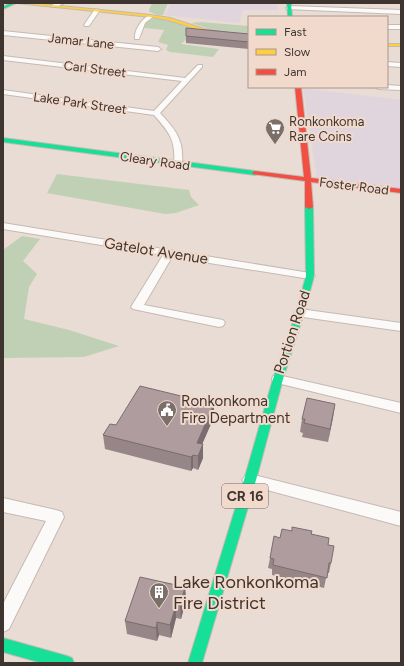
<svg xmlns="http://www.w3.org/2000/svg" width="404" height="666" font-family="Figtree,sans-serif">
<rect width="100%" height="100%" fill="#e9dcd4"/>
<path fill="#e0d5dd" d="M171,3H277L278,6L277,10H243L239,23L165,15Z
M303,88L401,100V189L317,179Z"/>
<path fill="#c0d0b4" d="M152,3H168L163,15H158L150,12L149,10Z
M154,18L164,19L196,30L186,35L190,36L181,44L219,49L213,57L170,52L166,50L168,45L158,42L164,30L144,28L146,22Z
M200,22L249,26V34L210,29L191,23Z
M57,174L189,190L191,197L199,205L176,213L165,214L47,193Z
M22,236L40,239L23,261L37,274L29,287L24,319L69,330L119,346L84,357L3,358V250Z"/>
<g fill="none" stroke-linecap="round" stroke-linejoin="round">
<g stroke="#c4bab3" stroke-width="2">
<path id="street" d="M57,3H64L56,7H52V5Z
M289,6L401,10V14L287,9L286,8Z
M95,9L100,10L89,26H85L84,25Z
M149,15L154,16L145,23L139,39H135C134,30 141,20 149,15Z
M387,25H401V29H387Z
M3,31L158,47L161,49L158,51L3,35Z
M3,56L185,78L198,65H202V67L160,113C176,130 184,140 182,164L178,167L174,164C176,140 169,132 154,115L3,94V90L154,111L182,81L3,60Z
M387,62L401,63V67L387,66Z
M387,85L401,86V90L378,89L375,87H387Z
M3,223L310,273L315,276L310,279L172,257L144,305L223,320L225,323L223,326L219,327L133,309L131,307L163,255L3,229Z
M300,309L401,323V331L296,316L294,313L296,310Z
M278,375L401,403V413L273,382L272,379L273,376Z
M250,474L401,512V526L245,484L242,480L245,476Z
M3,498L56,510L62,512L64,517L9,629L3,632V604L46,521L3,512Z"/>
</g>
<g stroke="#c4bab3" stroke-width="2">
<path id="fast" d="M11,3H16L3,9V7Z
M287,3H291L292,17H288Z
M3,138L255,171L258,173L255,175L3,142Z
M309,205L313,207L314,276L304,313L283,379L256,480L202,663H188L244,480L273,379L296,313L306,276L305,207Z
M3,638L67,656L72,658L74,663H42L3,652Z"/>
</g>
<g stroke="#c4bab3" stroke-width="2">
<path id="slow" d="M17,3H31L151,15L170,18L204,29L249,36V38L203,31L168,20L151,17Z
M387,44H401V46H387Z"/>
</g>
<g stroke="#c4bab3" stroke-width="2">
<path id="jam" d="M295,87H301L311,178L401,189V193L311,182L313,207L309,209L305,207V181L253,174L252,173L255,171L304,177Z"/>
</g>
<use href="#street" fill="#fcfaf9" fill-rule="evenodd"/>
<use href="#fast" fill="#16e098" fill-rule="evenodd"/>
<use href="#slow" fill="#ffcf43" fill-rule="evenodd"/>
<use href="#jam" fill="#f24e42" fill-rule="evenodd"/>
</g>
<path fill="#968688" d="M249,34V49L186,43V36Z
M214,404V417L202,444L203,458L198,470L193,468L191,471L105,449L103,435L116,425Z
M335,404L328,442L302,437L303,433L300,432L302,419Z
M311,534L328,545L331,563L329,573H327L324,588L272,575V569L268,568L270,558L280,538Z
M185,587L186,600L181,619L176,618L171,638L159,635L157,641L127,634L125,621Z"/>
<path fill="#7a6d6f" d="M214,404V417L197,456V443Z
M335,404L333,418L328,442L330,429Z
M203,444V458L198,470V456Z
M193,455V468L191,471V457Z
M185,587L186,600L181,619L180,606Z
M176,605V618L171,638L170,625Z
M157,622L159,635L157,641L156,628Z"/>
<path fill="#af9c9e" stroke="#7a6d6f" d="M186,28L249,34V42L186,36Z
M140,386L214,404L197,443L203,444L198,456L193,455L191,457L103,435L110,424L116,425Z
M307,398L335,404L330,429L304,423L305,419H302Z
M292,527L312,531L311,534L329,538L328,545L334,546L331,563H329L327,578L273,565L274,559L270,558L274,536L280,538L282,529L292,531Z
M140,577L185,587L180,606L176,605L170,625L157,622L156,628L125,621Z"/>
<defs>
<g id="supermarket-pin" transform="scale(1)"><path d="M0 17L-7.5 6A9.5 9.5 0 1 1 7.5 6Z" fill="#7a6f69" stroke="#f1d9cc"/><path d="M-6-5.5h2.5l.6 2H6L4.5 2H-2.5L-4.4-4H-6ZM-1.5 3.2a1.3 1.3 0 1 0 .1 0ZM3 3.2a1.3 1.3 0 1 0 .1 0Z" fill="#fff"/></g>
<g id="civic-pin" transform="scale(1)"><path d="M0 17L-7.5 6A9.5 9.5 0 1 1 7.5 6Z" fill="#7a6f69" stroke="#f1d9cc"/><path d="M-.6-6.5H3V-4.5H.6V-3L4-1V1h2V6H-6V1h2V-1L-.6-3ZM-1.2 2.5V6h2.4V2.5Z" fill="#fff"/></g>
<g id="building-pin" transform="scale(1)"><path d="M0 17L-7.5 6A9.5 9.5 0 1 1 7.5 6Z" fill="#7a6f69" stroke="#f1d9cc"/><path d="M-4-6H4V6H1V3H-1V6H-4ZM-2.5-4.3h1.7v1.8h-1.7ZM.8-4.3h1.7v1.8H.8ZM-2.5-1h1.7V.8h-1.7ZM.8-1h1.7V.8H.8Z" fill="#fff"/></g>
</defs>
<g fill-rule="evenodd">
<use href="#supermarket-pin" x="275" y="128"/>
<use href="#civic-pin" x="167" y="410"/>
<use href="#building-pin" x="159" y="592"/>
</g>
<g text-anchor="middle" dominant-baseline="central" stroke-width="4" stroke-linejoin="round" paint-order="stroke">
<g font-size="13" fill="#3e3530" stroke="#f1d9cc">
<text transform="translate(81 41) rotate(6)">Jamar Lane</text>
<text transform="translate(95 69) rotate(7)">Carl Street</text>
<text transform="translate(80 103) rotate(8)">Lake Park Street</text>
<text transform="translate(155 161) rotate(8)">Cleary Road</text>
<text transform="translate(354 186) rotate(7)">Foster Road</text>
</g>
<g font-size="13" fill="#3e3530" stroke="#f1d9cc" text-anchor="start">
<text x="289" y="121">Ronkonkoma<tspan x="289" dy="15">Rare Coins</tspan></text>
</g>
<rect fill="#f1d9cc" stroke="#74665f" stroke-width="1" x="222" y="484" width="46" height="24" rx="3"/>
<g font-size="14" font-weight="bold" fill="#3e3530">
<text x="245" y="496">CR 16</text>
</g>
<g font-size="15" fill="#3e3530" stroke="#f1d9cc">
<text transform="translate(156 251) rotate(9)">Gatelot Avenue</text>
<text transform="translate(292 332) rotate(-72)">Portion Road</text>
</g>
<g font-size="15" fill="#3e3530" stroke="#f1d9cc" text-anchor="start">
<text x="181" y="401">Ronkonkoma<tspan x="181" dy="17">Fire Department</tspan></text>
</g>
<g font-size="18" fill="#3e3530" stroke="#f1d9cc" text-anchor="start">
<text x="173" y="582">Lake Ronkonkoma<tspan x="173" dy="21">Fire District</tspan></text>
</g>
</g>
<rect width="404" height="666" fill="none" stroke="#3e3530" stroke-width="8"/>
<rect x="248" y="16" width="140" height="72" fill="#f1d9cc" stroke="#a9978e"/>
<rect x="256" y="29" width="20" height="6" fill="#16e098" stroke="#a9978e"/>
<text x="284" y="36" font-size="12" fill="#3e3530">Fast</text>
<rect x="256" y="49" width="20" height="6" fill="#ffcf43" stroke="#a9978e"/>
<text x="284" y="56" font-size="12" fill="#3e3530">Slow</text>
<rect x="256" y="69" width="20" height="6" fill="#f24e42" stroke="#a9978e"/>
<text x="284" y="76" font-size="12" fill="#3e3530">Jam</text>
</svg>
